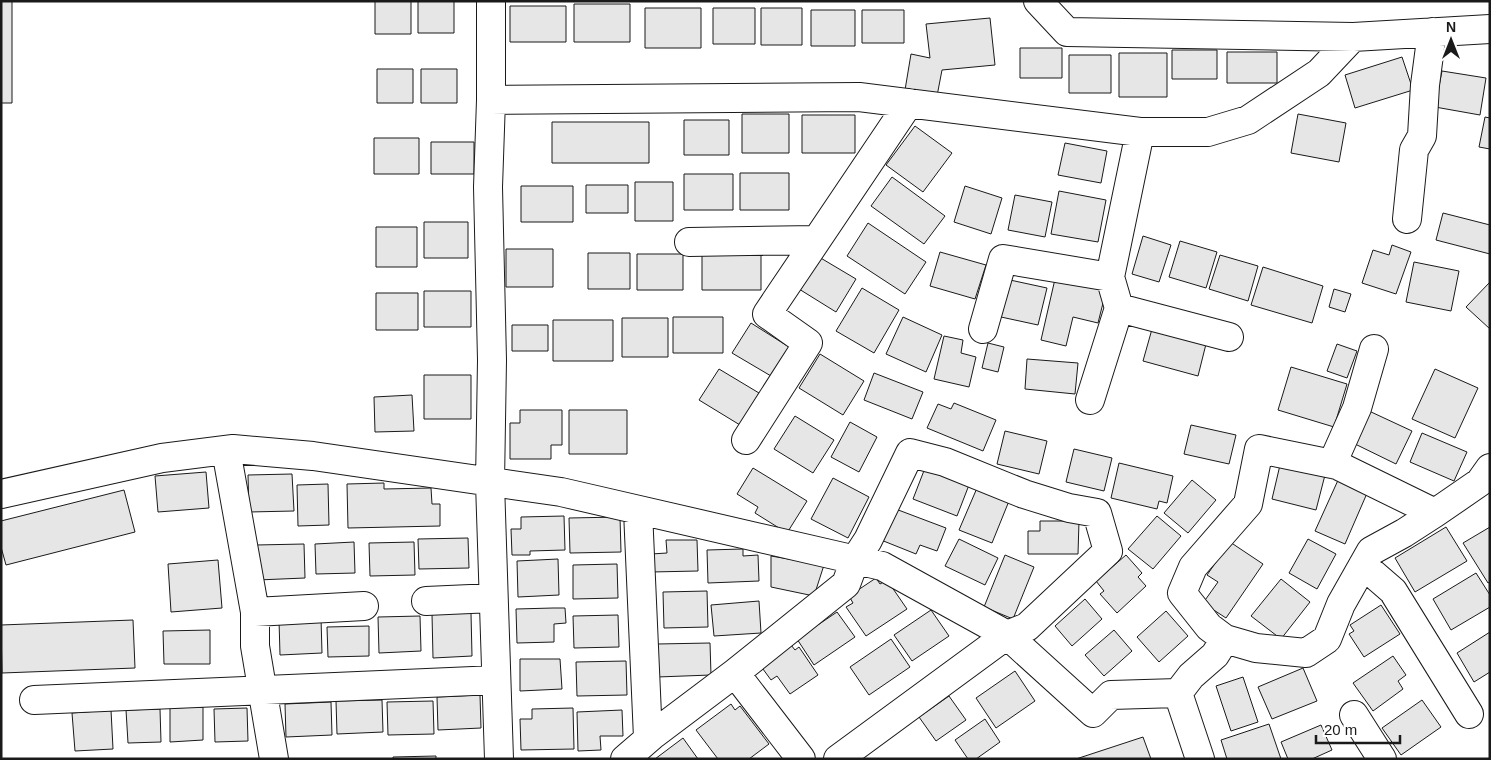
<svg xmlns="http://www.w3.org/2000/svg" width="1491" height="760" font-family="Arial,sans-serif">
<rect width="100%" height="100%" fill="#fff"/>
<path fill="#e6e6e6" stroke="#1a1a1a" d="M1,1H12V103H1Z
M375,1H411V34H375Z
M418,1H454V33H418Z
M574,4H630V42H574Z
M510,6H566V42H510Z
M645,8H701V48H645Z
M713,8H755V44H713Z
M761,8H802V45H761Z
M811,10H855V46H811Z
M862,10H904V43H862Z
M990,18L995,65L942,70L937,96L905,90L911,54L930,58L926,24Z
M1020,48H1062V78H1020Z
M1172,50H1217V79H1172Z
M1227,52H1277V83H1227Z
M1119,53H1167V97H1119Z
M1069,55H1111V93H1069Z
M1402,57L1413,90L1355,108L1345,75Z
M377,69H413V103H377Z
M421,69H457V103H421Z
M1442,71L1486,78L1480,115L1435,107Z
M742,114H789V153H742Z
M1298,114L1346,123L1339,162L1291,153Z
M802,115H855V153H802Z
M1485,117L1490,118V149L1479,147Z
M684,120H729V155H684Z
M552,122H649V163H552Z
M915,126L952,153L923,192L886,165Z
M374,138H419V174H374Z
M431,142H474V174H431Z
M1065,143L1107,151L1101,183L1058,175Z
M740,173H789V210H740Z
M684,174H733V210H684Z
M892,177L945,216L924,244L871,206Z
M635,182H673V221H635Z
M586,185H628V213H586Z
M521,186H573V222H521Z
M965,186L1002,198L991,234L954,222Z
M1059,191L1106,200L1098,242L1051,234Z
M1015,195L1052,202L1045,237L1008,230Z
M1443,213L1490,225V254L1436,240Z
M424,222H468V258H424Z
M868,223L926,262L905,294L847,256Z
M376,227H417V267H376Z
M1143,236L1171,245L1159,282L1132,274Z
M1180,241L1217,252L1206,288L1169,277Z
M1392,245L1411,252L1396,294L1362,283L1373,250L1389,255Z
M506,249H553V287H506Z
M940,252L986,265L975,299L930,286Z
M588,253H630V289H588Z
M702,253H761V290H702Z
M637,254H683V290H637Z
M1220,255L1258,266L1248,301L1209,289Z
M819,257L856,279L836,312L799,289Z
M1414,262L1459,271L1451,311L1406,302Z
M1263,267L1323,286L1312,323L1251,305Z
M1055,279L1106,291L1098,323L1073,317L1066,346L1041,340Z
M1010,280L1047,288L1038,325L1001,317Z
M1490,282V329L1466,307Z
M862,288L899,310L874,353L836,331Z
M1334,289L1351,294L1345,312L1329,307Z
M424,291H471V327H424Z
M376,293H418V330H376Z
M673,317H723V353H673Z
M903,317L942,335L926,372L886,354Z
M622,318H668V357H622Z
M553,320H613V361H553Z
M751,323L789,347L771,376L732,353Z
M512,325H548V351H512Z
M1152,329L1206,344L1198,376L1143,361Z
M944,336L963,340L961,353L976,357L969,387L934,379Z
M988,343L1004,347L998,372L982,368Z
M1337,344L1357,351L1347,378L1327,371Z
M820,354L864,381L843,415L799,388Z
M1027,359L1078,363L1075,394L1025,389Z
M1291,367L1347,384L1334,427L1278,410Z
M719,369L759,393L740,425L699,400Z
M1435,369L1478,388L1455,438L1412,419Z
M874,373L923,392L912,419L864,400Z
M424,375H471V419H424Z
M412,395L414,431L375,432L374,397Z
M954,403L996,420L983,451L927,428L938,404L951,409Z
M520,410H562V445H551V459H510V423H520Z
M569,410H627V454H569Z
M1369,411L1412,431L1396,464L1353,443Z
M795,416L834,440L813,473L774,449Z
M850,422L877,437L859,472L831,457Z
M1191,425L1236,435L1229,464L1184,454Z
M1005,431L1047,441L1039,474L997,464Z
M1422,433L1467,452L1454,481L1410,462Z
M1074,449L1112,458L1104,491L1066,482Z
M1119,463L1173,476L1167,503L1159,501L1157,509L1111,498Z
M1280,465L1325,475L1316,510L1272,499Z
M753,468L807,501L787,533L755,513L758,507L737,494Z
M925,468L969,485L957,516L913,499Z
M206,472L209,508L158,512L155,476Z
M292,474L294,511L249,512L248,475Z
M833,478L869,497L848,538L811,519Z
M1339,478L1368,491L1345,544L1315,531Z
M1192,480L1216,500L1188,533L1164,513Z
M384,483V489L431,488L432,504H440V526L348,528L347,484Z
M328,484L329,525L298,526L297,485Z
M977,488L1009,501L992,543L959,530Z
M124,490L135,532L6,565L1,547V521Z
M893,508L946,528L937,551L920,545L916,554L881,540Z
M564,516L565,550L530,551V555H512L511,529H521V517Z
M1157,516L1181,536L1153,569L1128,549Z
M620,517L621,552L570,553L569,518Z
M1040,521H1079L1078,554H1028V531H1040Z
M1446,527L1467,561L1415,592L1395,558Z
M1490,527V582L1488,583L1463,543Z
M468,538L469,568L419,569L418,539Z
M959,539L998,558L985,585L945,566Z
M1308,539L1336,554L1317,589L1289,573Z
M666,540H697L698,571L651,572V554L667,553Z
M354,542L355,573L316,574L315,544Z
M414,542L415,575L370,576L369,543Z
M1230,542L1263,564L1226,618L1203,603L1218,582L1207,575Z
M304,544L305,578L257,580L256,545Z
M743,549V556L758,555L759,581L708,583L707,550Z
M1005,555L1034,567L1013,619L984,607Z
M1126,555L1142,573L1138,577L1146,586L1117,613L1100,594L1104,591L1096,581Z
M771,556L824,565L814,596L771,587Z
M558,559L559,595L518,597L517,561Z
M218,560L222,608L171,612L168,564Z
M617,564L618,598L573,599V565Z
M1476,573L1490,595V607L1451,630L1433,599Z
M876,578L880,584L887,580L907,609L866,636L846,607L853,603L849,596Z
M1281,579L1310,602L1281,639L1251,616Z
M707,591L708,627L664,628L663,592Z
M1085,599L1102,619L1072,646L1055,626Z
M759,601L761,633L714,636L711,605Z
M1381,605L1400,634L1364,657L1349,634L1354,631L1350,625Z
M553,608H565L566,623L554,624V642L517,643L516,609Z
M931,610L949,636L912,661L894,635Z
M1166,611L1188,636L1159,662L1137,637Z
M837,612L855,637L814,665L797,639Z
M471,613L472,656L433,658L432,614Z
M618,615L619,647L574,648L573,616Z
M420,616L421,651L379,653L378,617Z
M321,618L322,653L280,655L279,620Z
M133,620L135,668L2,673L1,625Z
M369,626V656L328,657L327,627Z
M210,630V664H164L163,631Z
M1114,630L1132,651L1104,676L1085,655Z
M1490,632V672L1474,682L1457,653Z
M891,639L910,667L869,695L850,667Z
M710,643L711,675L657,677V644Z
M791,645L795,650L799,647L818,675L790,694L777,676L771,680L760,665Z
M1393,656L1406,675L1398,681L1403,689L1373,711L1353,683Z
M520,659H560L562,689L520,691Z
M626,661L627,695L577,696L576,662Z
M1303,668L1317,701L1272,719L1258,687Z
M1015,671L1035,701L996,728L976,698Z
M1243,677L1258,722L1231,731L1216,686Z
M480,695L481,728L438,730L437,697Z
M949,696L966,720L936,741L919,717Z
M382,700L383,732L337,734L336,701Z
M1422,700L1441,727L1401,755L1382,728Z
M433,701L434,734L388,735L387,702Z
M331,702L332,735L286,737L285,704Z
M731,704L735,710L740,706L769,744L749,759H718L696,730Z
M203,707V740L170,742V708Z
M247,708L248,741L215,742L214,709Z
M573,708L574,749L521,750L520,719H532V709Z
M160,709L161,742L128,743L126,710Z
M111,710L113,749L75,751L72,713Z
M622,710L623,736H600L601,750L578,751L577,712Z
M985,719L1000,742L976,759H968L955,740Z
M1269,724L1281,759H1227L1221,740Z
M1321,725L1332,750L1312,759H1288L1281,742Z
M1143,737L1151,759H1076Z
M683,738L698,759H655Z
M436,756V759H393V757Z"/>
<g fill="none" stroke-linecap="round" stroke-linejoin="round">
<g stroke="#1a1a1a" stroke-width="30">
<path id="minor" d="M491,1V100L488,187L492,360L490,483L499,759
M1038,1L1067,32L1353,37L1490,29
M491,100L859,97L1140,132H1208L1248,120L1319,73L1353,37
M1407,219L1414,150L1422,136L1425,85L1432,32
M689,242L816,240
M1119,308L1229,337
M983,329L1003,259L1110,277L1140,132
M1090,400L1119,308L1110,277
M746,440L808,343L767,314L909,103
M226,450L255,612V646L274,759
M1332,464L1357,408L1374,349
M1,494L162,458L233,449L313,456L561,492L882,566L1007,635L838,759
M638,511L648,738
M1435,513L1480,482L1490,468
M1363,565L1393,591L1469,714
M426,601L493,598
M255,612L364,606
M735,673L846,584L855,560L868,540L910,453L945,462L1024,494L1069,508L1097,513L1108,551L1027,627L1007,635L1093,713L1111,695L1178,693L1200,759
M1178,693L1191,676L1215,655L1225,639L1209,627L1182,593L1193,567L1248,504L1259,449L1337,465L1435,513L1404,533L1371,551L1341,604L1327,639L1306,653L1256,648L1225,639
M34,700L496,680
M1354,715L1382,759
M625,759L654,734L735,673L801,759"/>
</g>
<use href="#minor" stroke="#fff" stroke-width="28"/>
</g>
<rect width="1491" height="760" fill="none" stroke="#1a1a1a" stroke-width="5"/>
<g transform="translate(1451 40)" stroke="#ffffff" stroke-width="4" paint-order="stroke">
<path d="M0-4L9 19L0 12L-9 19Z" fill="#1a1a1a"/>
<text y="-8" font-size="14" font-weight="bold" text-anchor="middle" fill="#1a1a1a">N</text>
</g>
<path d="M1316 735v8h84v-8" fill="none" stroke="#1a1a1a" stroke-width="2.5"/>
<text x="1324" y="735" font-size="15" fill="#1a1a1a" stroke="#ffffff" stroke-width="4" paint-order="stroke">20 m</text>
</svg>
